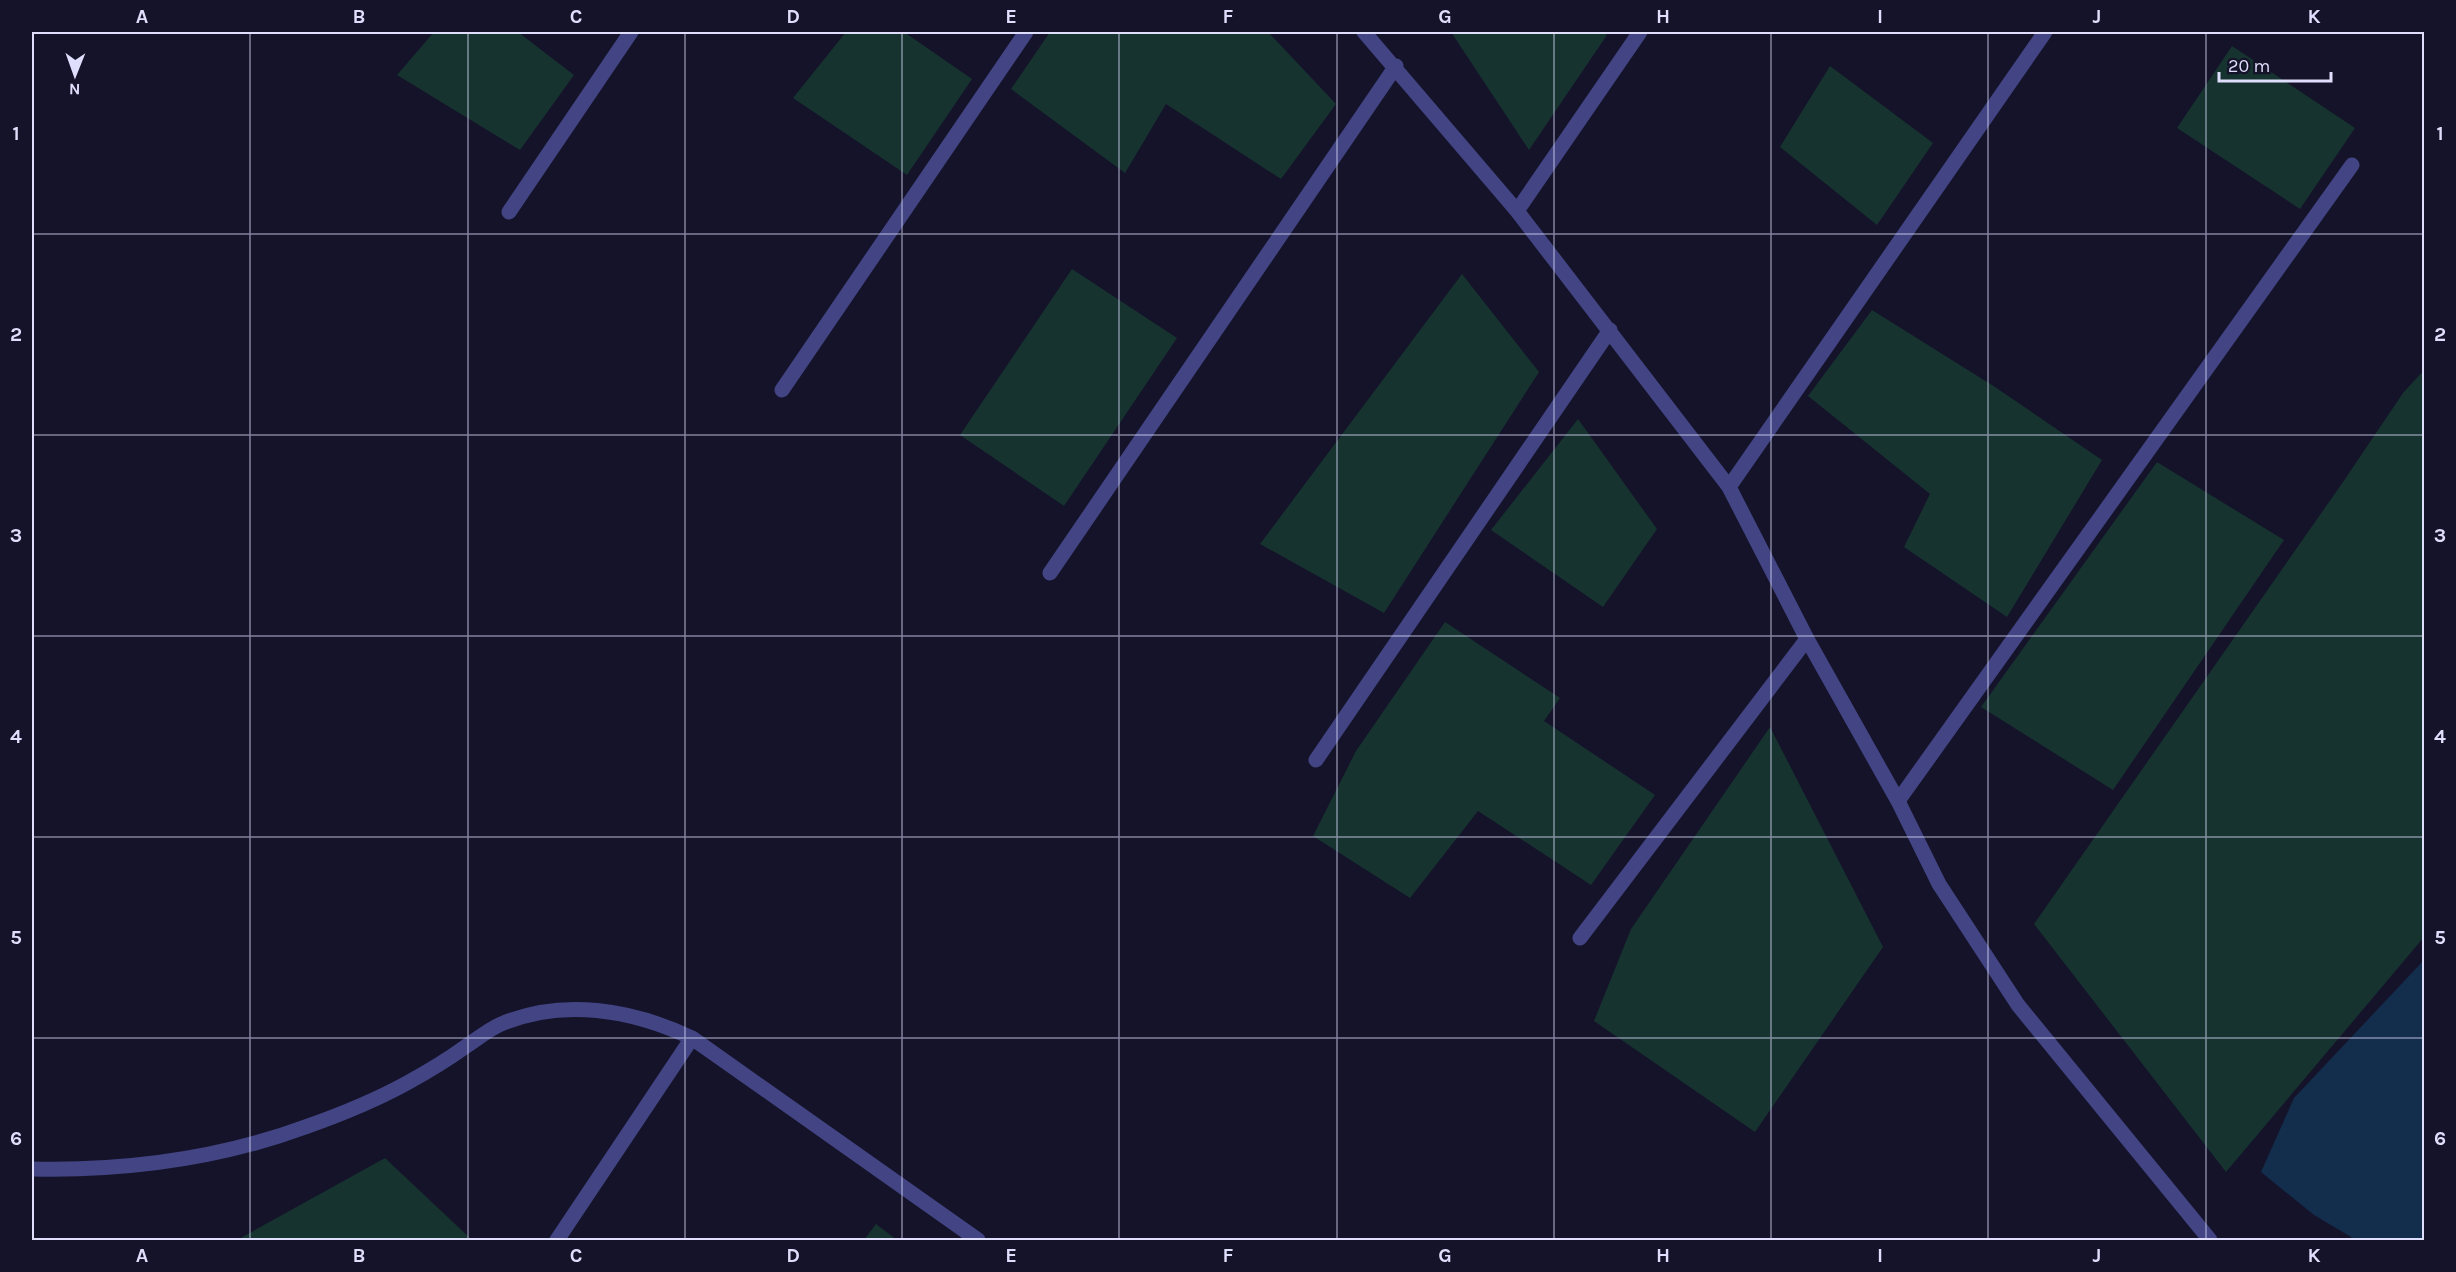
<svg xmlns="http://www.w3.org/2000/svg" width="2456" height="1272" font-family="Karla,sans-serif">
<rect width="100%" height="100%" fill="#151329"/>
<path fill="#163330" d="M434,32H518L574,75L520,150L397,75Z
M846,32H904L972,79L907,175L793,98Z
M1050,32H1268L1336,104L1281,179L1166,104L1125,173L1011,89Z
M1451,32H1603L1607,35L1529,150Z
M2232,46L2355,128L2300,209L2177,128Z
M1830,66L1933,143L1877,225L1780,147Z
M1072,269L1177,338L1064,506L960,435Z
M1462,274L1539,372L1384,613L1260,544Z
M1872,310L1995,387L2102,460L2007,617L1904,547L1930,494L1808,396Z
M2424,370V937L2226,1172L2034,924L2343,482L2403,393Z
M1578,419L1657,529L1603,607L1491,530Z
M2157,462L2284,540L2113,790L1981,707Z
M1445,622L1560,698L1544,721L1655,795L1591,885L1478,811L1410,898L1313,836L1356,751Z
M1770,727L1883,947L1755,1132L1594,1021L1631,929Z
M385,1158L472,1240H237Z
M876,1224L897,1240H864Z"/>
<path fill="#132d4d" d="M2424,960V1240H2356L2314,1215L2261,1172L2294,1098Z"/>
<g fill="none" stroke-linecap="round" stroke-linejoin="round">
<path stroke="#424484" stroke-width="15" d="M1364,32L1517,211L1729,487L1807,639L1898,801L1939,884L2018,1005L2210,1240
M1517,211L1640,32
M509,212L631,32
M782,390L1026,32
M1729,487L2045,32
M1050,573L1396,66
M1316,760L1610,330
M1898,801L2352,165
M1580,938L1807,639
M32,1169C125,1171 219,1159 308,1126C342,1114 376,1100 407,1083C427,1072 447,1060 465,1047C476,1040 488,1030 499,1025C562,997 633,1010 692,1038L978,1240
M557,1240L692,1038"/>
</g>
<path fill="none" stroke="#dfdefc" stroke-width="1.5" stroke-opacity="0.55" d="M250,32V1240M468,32V1240M685,32V1240M902,32V1240M1119,32V1240M1337,32V1240M1554,32V1240M1771,32V1240M1988,32V1240M2206,32V1240M32,234H2424M32,435H2424M32,636H2424M32,837H2424M32,1038H2424"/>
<rect width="2456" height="1272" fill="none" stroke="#151329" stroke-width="66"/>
<g transform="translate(75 75) rotate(181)" stroke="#151329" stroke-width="4.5" paint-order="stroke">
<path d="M0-4.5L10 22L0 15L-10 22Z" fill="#dfdefc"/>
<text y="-9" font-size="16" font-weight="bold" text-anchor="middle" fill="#dfdefc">N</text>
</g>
<path d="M2219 72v9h112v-9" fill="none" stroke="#dfdefc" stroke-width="3"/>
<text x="2228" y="72" font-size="18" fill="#dfdefc" stroke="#151329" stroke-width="4.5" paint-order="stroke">20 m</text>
<rect x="33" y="33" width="2390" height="1206" fill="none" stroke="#dfdefc" stroke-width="2"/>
<g font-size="20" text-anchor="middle" font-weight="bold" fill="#dfdefc">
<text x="142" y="23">A</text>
<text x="359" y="23">B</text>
<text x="576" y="23">C</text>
<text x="793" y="23">D</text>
<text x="1011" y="23">E</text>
<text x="1228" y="23">F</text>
<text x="1445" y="23">G</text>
<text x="1663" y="23">H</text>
<text x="1880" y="23">I</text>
<text x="2097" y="23">J</text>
<text x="2314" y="23">K</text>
<text x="16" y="140">1</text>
<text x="2440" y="140">1</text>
<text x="16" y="341">2</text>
<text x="2440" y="341">2</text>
<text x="16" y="542">3</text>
<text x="2440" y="542">3</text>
<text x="16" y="743">4</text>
<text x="2440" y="743">4</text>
<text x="16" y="944">5</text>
<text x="2440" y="944">5</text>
<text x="16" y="1145">6</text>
<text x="2440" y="1145">6</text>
<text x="142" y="1262">A</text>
<text x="359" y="1262">B</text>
<text x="576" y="1262">C</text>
<text x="793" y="1262">D</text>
<text x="1011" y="1262">E</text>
<text x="1228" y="1262">F</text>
<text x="1445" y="1262">G</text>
<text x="1663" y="1262">H</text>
<text x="1880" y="1262">I</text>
<text x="2097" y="1262">J</text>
<text x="2314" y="1262">K</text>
</g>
</svg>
